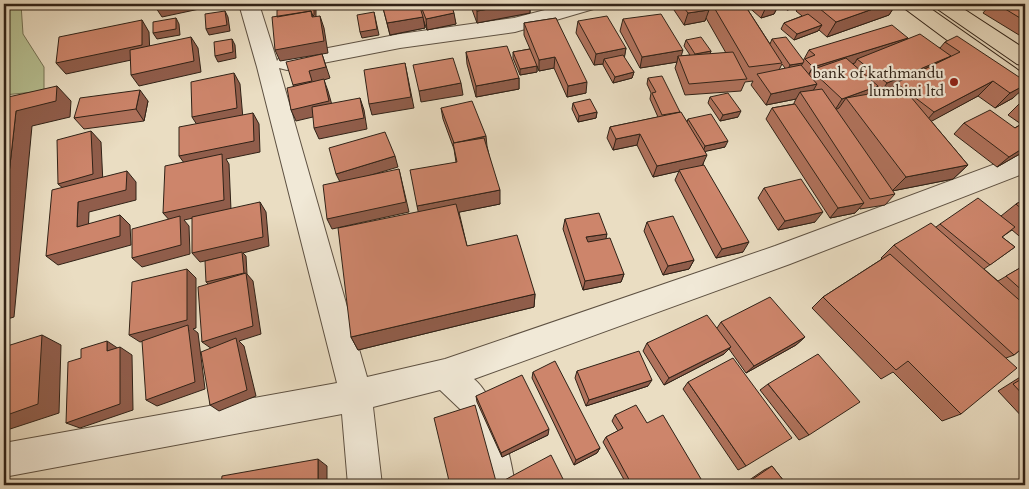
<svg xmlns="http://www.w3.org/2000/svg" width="1029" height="489" font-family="Cardo,serif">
<rect width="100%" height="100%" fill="#eaddc2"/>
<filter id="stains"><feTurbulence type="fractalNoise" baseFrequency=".004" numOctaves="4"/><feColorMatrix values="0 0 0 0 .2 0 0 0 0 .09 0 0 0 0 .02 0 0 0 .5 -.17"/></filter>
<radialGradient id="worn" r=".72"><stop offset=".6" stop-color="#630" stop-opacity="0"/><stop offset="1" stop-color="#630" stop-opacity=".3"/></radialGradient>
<path fill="#b7c193" stroke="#747255" d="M4,4H21L23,34L44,67V91L4,95Z"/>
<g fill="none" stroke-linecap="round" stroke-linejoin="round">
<g stroke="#5e5142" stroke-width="2">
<path id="street" d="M239,4H259L277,61L279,58L287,56L400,34L514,18L568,4H600L597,8L515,32L400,48L287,70L279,68L367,377L445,359L775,246L1025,153V173L790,264L474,379C498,399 510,454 515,485H481L471,436L460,409L440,390L373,407L382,485H348L342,414L4,477V443L337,383L257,67Z"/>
</g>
<g stroke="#302217" stroke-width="2">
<path id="primary" d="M901,4H924L1025,75V94L1017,92L904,8Z
M933,4H956L1025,49V66L1017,64L936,8Z"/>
</g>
<use href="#street" fill="#f1e9d7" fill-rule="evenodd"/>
<use href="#primary" fill="#eaddc2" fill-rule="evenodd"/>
</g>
<path fill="#b0725c" stroke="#302217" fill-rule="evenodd" d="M382,4H451L456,24L427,30L423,19L425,28L390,35Z
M470,4H530V13L477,23Z
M670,4H744L770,44L772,39L803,61L809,50L908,38L907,39L940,48L945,42L1025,81L1013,98L995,108L978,96L931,121L968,165L953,179L892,191L895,194L885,205L860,209V208L855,213L830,218L766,119L772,108L794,104V103L796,99L766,105L751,85L753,81L745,82L741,91L685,95L675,68L677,62L640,68L620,31L623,19L681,56L690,55L684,46L686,40L711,51L710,54L726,53L706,18L705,21L684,25ZM782,64L785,68L779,70Z
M745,4H779L774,14L761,18Z
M780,4H896L889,15L827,37L819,30L818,31L794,40L781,29L784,23L802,16L796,11L799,7L787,10Z
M973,4H1025V32L1019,35L983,13L988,7L983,10Z
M556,18L586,93L567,97L554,68L539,71L537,66V72L520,75L513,58V52L530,49L524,35V23Z
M578,21L626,48L624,58L634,72L632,78L613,83L603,65V64L594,65L576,33Z
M1025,35V41L1022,39Z
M466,52L519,78V89L476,97L467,64Z
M648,78L680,112L687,122L688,119L725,147L705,151L703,165L743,252L716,258L675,180L679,171L653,177L637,145L613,150L607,138L610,127L658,117L650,99L651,93L647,84Z
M710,97L738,117L720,121L708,103Z
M1025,100V151L997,167L954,134L964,123L1015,128L1021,124L1008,115L1019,104Z
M148,101L144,121L84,129L74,118Z
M573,103L597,112L596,118L578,122L572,109Z
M441,108L487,146L500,204L459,212L467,246L535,294L534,307L358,350L351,337L418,212L456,162L454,149L443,119Z
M764,188L815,222L778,230L758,198Z
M1025,199V241L1012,230L1002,237L1015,247L984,269L998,281L1025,265V346L1014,355L1006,358L961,414L942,421L893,372L881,379L812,308L823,297L882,259L881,258L894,245L936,227L940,224L1001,216L1016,204Z
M565,219L624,274L621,282L583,290L563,229Z
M647,222L694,260L689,269L663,275L644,231Z
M721,322L805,337L796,345L746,373L729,349L724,354L664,385L643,351L647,343L717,328Z
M577,371L648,386L586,406L575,378Z
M533,372L600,448L597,453L574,465L532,378Z
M1025,374V420L998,391Z
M688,382L746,466L738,470L683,389Z
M768,384L809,435L799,440L760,390Z
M476,396L548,435L502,457L477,402Z
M615,415L647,423L702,485H627L603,442L606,437L618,431L612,421Z
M772,466L787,485H742L764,470Z"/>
<path fill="#905d4b" stroke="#302217" d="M146,4H160L148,7Z
M162,4H203L204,8L162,17L154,5Z
M314,4L316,10V29L312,16Z
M518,4H530V13L477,23V11Z
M775,4H779L774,14L761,18L766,7Z
M790,4H800L799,7L787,10Z
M887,4H896L889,15L827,37L836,22Z
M987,4H991L988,7L983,10Z
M709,10L705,21L684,25L688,13Z
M225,11L228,17L230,31L209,35L206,29Z
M374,12L379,35L362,38L360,32Z
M454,13L456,24L427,30L426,19Z
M320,16L324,28L328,53L280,61L275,50Z
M423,17L425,28L390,35L387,23Z
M176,18L179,24L180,35L157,39L153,33Z
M142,20L149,32L150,56L66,74L56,63Z
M822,25L818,31L794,40L797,34Z
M1025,28V32L1019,35Z
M191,37L198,48L201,72L139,86L131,75Z
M908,38L900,49L857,59L855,63L817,75L811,70L807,78L813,67Z
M232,39L235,45L236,58L218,62L215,56Z
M626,48L624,60L604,59L603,64L594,65L596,54Z
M683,50L680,60L678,56L677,62L640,68L642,57Z
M711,51L709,57L693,60L695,54Z
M322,54L330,78L324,80L328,91L334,112L296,121L291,110L298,97L293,85L309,71Z
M951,56L896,83L892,89L879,95L887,83Z
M555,57L554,68L539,71V60Z
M405,63L414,108L372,115L369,104Z
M803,63L799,69L787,71L790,65Z
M537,66V72L520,75V69Z
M634,72L632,78L613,83L615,77Z
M234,73L240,84L243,119L199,128L192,117Z
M519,78V89L476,97V86Z
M993,81L978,96L921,127L934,112Z
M587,82L586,93L567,97L568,86Z
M461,83L463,95L421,102L419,91Z
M817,84L810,96L800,92L796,99L766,105L771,94Z
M1025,85V87L1013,98L995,108L1010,93Z
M57,86L71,101L70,117L32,126L14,317L4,320V219L16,111Z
M878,86L870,97L846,98L839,108L835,110L842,99Z
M140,90L148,101L144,121L136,109Z
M360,98L364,110L367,129L319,139L314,128Z
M741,111L738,117L720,121L723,115Z
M597,112L596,118L578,122L579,116Z
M253,113L259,124L260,152L226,159L229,164L231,210L184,220L189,226L190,254L142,267L132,258L172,223L163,213L187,167L179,156Z
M91,131L101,142L103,184L70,194L58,184Z
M640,134L637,145L613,150L616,139Z
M486,136L487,146L454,143Z
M728,141L725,147L703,152L705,146Z
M1025,147V151L997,167L1009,157Z
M707,155L702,166L653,177L657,166Z
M395,156L398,167L341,184L336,174Z
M968,165L953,179L892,191L906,177Z
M399,169L409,212L332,229L327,219Z
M127,171L136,182V200L89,212L88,237L77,227L78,202Z
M500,190V204L420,220L417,206Z
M260,202L266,212L269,246L243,253L246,256L247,274L253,281L261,334L239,341L244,346L256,396L219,411L210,405L212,349L202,342L211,287L206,282L242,253L200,262L192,253Z
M864,203L855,213L830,218L838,208Z
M823,212L815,222L778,230L785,221Z
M120,215L130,225L131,245L58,265L46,256Z
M607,234L605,243L584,247L586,237Z
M749,242L743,252L716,258L722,249Z
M694,260L689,269L663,275L668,266Z
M187,269L196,278V328L193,329L198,333L205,389L157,406L146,400L189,330L140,342L129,335Z
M624,274L621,282L583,290L585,281Z
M535,294L534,307L358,350L351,337Z
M42,335L61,345L59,413L4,431V416Z
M805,337L796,345L746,373L754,366Z
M107,341L119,349L107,351Z
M120,347L132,355L133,410L80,428L66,423Z
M731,347L724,354L664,385L669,378Z
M652,380L648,386L586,406L589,400Z
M549,429L548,435L502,457L501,453Z
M600,448L597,453L574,465L576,460Z
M318,459L327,466V485H318Z
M208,481L218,485H207Z"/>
<path fill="#cd856b" stroke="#302217" d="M314,4V15L313,16L311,11L277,17V10Z
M382,4H419L423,17L387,23Z
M420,4H451L454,13L426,19Z
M474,4H518L477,11Z
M681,4H704L709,10L688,13Z
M712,4H744L782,63L749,67Z
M763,4H775L766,7Z
M814,4H887L836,22Z
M997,4H1025V21Z
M225,11L227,25L206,29L205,14Z
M311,11L312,17L320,16L324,41L275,50L272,17Z
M374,12L377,29L360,32L357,15Z
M661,14L683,50L642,57L623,19Z
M808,14L822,25L797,34L784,23Z
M607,16L626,48L596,54L578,21Z
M176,18V29L153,33V22Z
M556,18L587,82L568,86L555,57L539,60L524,23Z
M142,20V45L56,63L59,37Z
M892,25L908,38L813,67L805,59L815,55L809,50Z
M920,34L951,56L887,83L857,59Z
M957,36L1025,81V85L1010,93L993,81L934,112L905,90L968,165L906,177L846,98L903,88L896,83L960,52L945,42Z
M191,37L194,61L131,75L130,50Z
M701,37L711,51L695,54L686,40Z
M786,37L804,61L803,63L790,65L772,39Z
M232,39L233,52L215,56L214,42Z
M507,46L519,78L476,86L466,52Z
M530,49L537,66L520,69L513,52Z
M733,52L747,79L689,84L678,56Z
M322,54L326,67L309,71L312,81L293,85L286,62Z
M623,55L634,72L615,77L604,59Z
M453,58L461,83L419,91L413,65Z
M846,58L878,86L842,99L811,70Z
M405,63L411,97L369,104L364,70Z
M801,65L817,84L771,94L757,74Z
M234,73L237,108L192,117L191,82Z
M662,76L680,112L662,115L652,93L656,92L648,78Z
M324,79L329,101L291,110L287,88Z
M57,86L56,101L16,111L4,219V98Z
M822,89L895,194L870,199L800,92Z
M140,90L136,109L74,118L80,98Z
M728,93L741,111L723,115L710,97Z
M360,98L364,118L314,128L312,107Z
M590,99L597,112L579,116L573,103Z
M1025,100V108L1019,104Z
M472,101L486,136L454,143L441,108Z
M795,104L864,203L838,208L772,108Z
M990,110L1015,128L1025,122V147L1009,157L964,123Z
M681,112L707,155L657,166L640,134L616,139L610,127Z
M253,113L254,141L179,156V127Z
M711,114L728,141L705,146L688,119Z
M91,131L93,174L58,184L57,140Z
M385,132L395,156L336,174L329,148Z
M484,138L500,190L417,206L410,170L457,162L453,143Z
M222,154L224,200L163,213L165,166Z
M704,165L749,242L722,249L679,170Z
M399,169L406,202L327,219L323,185Z
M127,171L126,190L78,202L77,227L120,215V236L46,256L52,190Z
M801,179L823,212L785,221L764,188Z
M978,198L1015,227L1002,237L1015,247L990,265L940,224Z
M1025,199V212L1016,204Z
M260,202L263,237L192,253V217Z
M456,204L467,246L517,235L535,294L351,337L338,228Z
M599,213L607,234L586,237L588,242L610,238L624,274L585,281L565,219Z
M180,216L181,245L132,258V229Z
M673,216L694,260L668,266L647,222Z
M931,223L1025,305V346L1014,355L894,245Z
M242,252L244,273L206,282L205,261Z
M890,254L1017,368L961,414L908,361L896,370L823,297Z
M1025,265V293L1006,276Z
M187,269V320L129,335L132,282Z
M246,273L253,326L202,342L198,287Z
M770,297L805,337L754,366L721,322Z
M707,315L731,347L669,378L647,343Z
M188,325L195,382L146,400L142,341Z
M42,335L38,404L4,416V347Z
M236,338L247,390L210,405L201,352Z
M107,341V351L120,347V404L66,423L68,362L81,358V349Z
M639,351L652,380L589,400L577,371Z
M818,354L860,402L809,435L768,384Z
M733,358L792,438L746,466L688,382Z
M555,361L600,448L576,460L533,372Z
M522,375L549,429L501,453L476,396Z
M1025,377V397L1013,384Z
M475,405L497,485H450L434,418Z
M636,405L647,423L663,415L704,484L702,485H632L606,437L623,428L615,415Z
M551,455L566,485H503L501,482Z
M318,459V485H221L222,476Z
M772,466L787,485H744Z
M208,481L207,485H159Z"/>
<circle fill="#8f2418" stroke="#f1e9d7" stroke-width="2" cx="954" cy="82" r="5"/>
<g text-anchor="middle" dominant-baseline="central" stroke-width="4.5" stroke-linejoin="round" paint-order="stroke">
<g font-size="16" fill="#302217" stroke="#f1e9d7" text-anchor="end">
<text x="944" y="73">bank of kathmandu<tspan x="944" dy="18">lumbini ltd</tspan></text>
</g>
</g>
<rect width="1029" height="489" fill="none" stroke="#eaddc2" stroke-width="20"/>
<rect x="5" y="5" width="1019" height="479" fill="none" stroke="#302217" stroke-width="2.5"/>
<rect x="10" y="10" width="1009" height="469" fill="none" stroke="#302217"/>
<rect width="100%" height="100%" filter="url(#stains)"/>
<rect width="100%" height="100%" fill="url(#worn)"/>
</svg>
